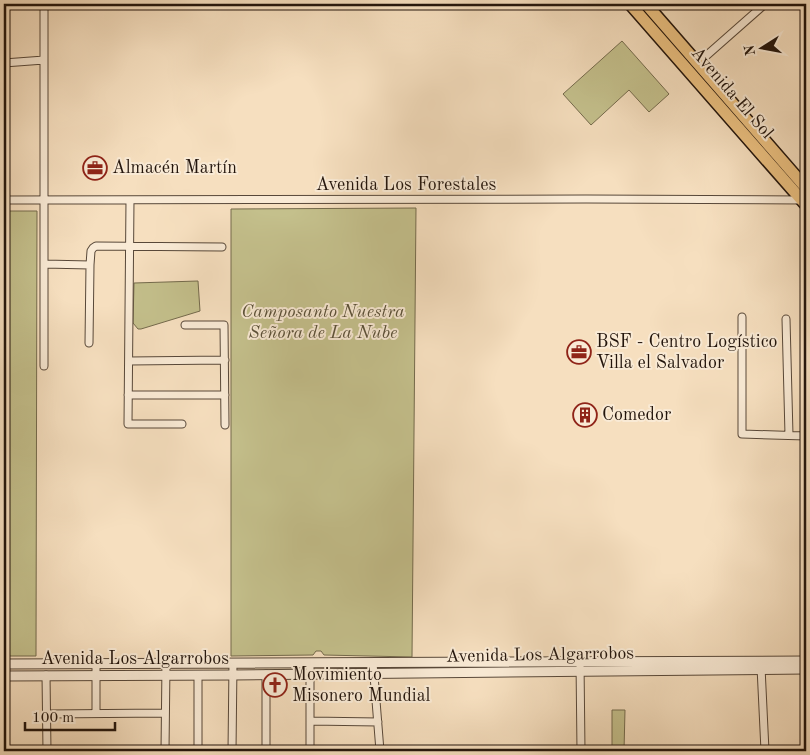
<svg xmlns="http://www.w3.org/2000/svg" width="810" height="755" font-family="'Old Standard TT',serif">
<rect width="100%" height="100%" fill="#f6dfbf"/>
<filter id="stains"><feTurbulence type="fractalNoise" baseFrequency=".004" numOctaves="4"/><feColorMatrix values="0 0 0 0 .2 0 0 0 0 .09 0 0 0 0 .02 0 0 0 .5 -.17"/></filter>
<radialGradient id="worn" r=".72"><stop offset=".6" stop-color="#630" stop-opacity="0"/><stop offset="1" stop-color="#630" stop-opacity=".3"/></radialGradient>
<path fill="#c4c08c" stroke="#746a4c" d="M622,41L669,94L649,112L629,90L591,125L563,94Z
M416,208L412,657L324,655L321,651H316L313,655L231,656V209Z
M4,211H37L36,656H4Z
M198,281L200,311L141,329H138L133,323L134,283Z
M612,710H625L624,751H612Z"/>
<g fill="none" stroke-linecap="round" stroke-linejoin="round">
<g stroke="#584839" stroke-width="9">
<path id="minor" d="M4,63L44,60
M698,63L765,4
M4,200L586,199L802,200L806,196
M130,200L128,424H182
M44,264L90,265
M742,317V434L806,436
M786,319L789,435
M185,325H224L225,425
M89,343L90,265L91,251L93,248L96,246L222,247
M129,361L225,360
M44,366V4
M128,395H225
M580,662L581,751
M310,663V751
M373,663L380,751
M96,664V713
M761,667L765,751
M266,674V751
M46,675L47,751
M198,675V751
M47,714L165,713
M310,721L378,722
M47,750L198,751
M165,751L166,664
M232,751L233,663"/>
</g>
<g stroke="#584839" stroke-width="11">
<path id="tertiary" d="M4,664L806,661
M4,676L233,675L806,669"/>
</g>
<g stroke="#23150c" stroke-width="14">
<path id="primary" d="M630,4L806,205
M646,4L806,188"/>
</g>
<use href="#minor" stroke="#f9ead5" stroke-width="7"/>
<use href="#tertiary" stroke="#f9ead5" stroke-width="9"/>
<use href="#primary" stroke="#ebc080" stroke-width="11"/>
</g>
<defs>
<g id="office-ring" transform="scale(1.25)"><circle r="9.5" fill="#f9ead5" stroke="#8f2418" stroke-width="1.5"/><path d="M-6-3h4V-5.5h4V-3h4V5H-6ZM-1-4.5V-3h2v-1.5ZM-6 0V1H6V0Z" fill="#8f2418"/></g>
<g id="building-ring" transform="scale(1.25)"><circle r="9.5" fill="#f9ead5" stroke="#8f2418" stroke-width="1.5"/><path d="M-4-6H4V6H1V3H-1V6H-4ZM-2.5-4.3h1.7v1.8h-1.7ZM.8-4.3h1.7v1.8H.8ZM-2.5-1h1.7V.8h-1.7ZM.8-1h1.7V.8H.8Z" fill="#8f2418"/></g>
<g id="church-ring" transform="scale(1.25)"><circle r="9.5" fill="#f9ead5" stroke="#8f2418" stroke-width="1.5"/><path d="M-1.2-6h2.4v3.5h3.3v2.4h-3.3V6h-2.4V-.1h-3.3v-2.4h3.3Z" fill="#8f2418"/></g>
</defs>
<g fill-rule="evenodd">
<use href="#office-ring" x="95" y="168"/>
<use href="#office-ring" x="579" y="352"/>
<use href="#building-ring" x="585" y="415"/>
<use href="#church-ring" x="275" y="685"/>
</g>
<g text-anchor="middle" dominant-baseline="central" stroke-width="4" stroke-linejoin="round" paint-order="stroke">
<g font-size="18" fill="#23150c" stroke="#f9ead5">
<text transform="translate(732 93) rotate(49)">Avenida El Sol</text>
<text x="406" y="185">Avenida Los Forestales</text>
<text transform="translate(540 655) rotate(-1)">Avenida Los Algarrobos</text>
<text x="135" y="659">Avenida Los Algarrobos</text>
</g>
<g font-size="18" fill="#23150c" stroke="#f9ead5" text-anchor="start">
<text x="112" y="168">Almacén Martín</text>
<text x="596" y="342">BSF - Centro Logístico<tspan x="596" dy="21">Villa el Salvador</tspan></text>
<text x="602" y="415">Comedor</text>
<text x="292" y="675">Movimiento<tspan x="292" dy="21">Misonero Mundial</tspan></text>
</g>
<g font-size="18" font-style="italic" fill="#5b5139" stroke="#f9ead5">
<text x="323" y="312">Camposanto Nuestra<tspan x="323" dy="21">Señora de La Nube</tspan></text>
</g>
</g>
<rect width="810" height="755" fill="none" stroke="#f6dfbf" stroke-width="20"/>
<rect x="5" y="5" width="800" height="745" fill="none" stroke="#23150c" stroke-width="2.5"/>
<rect x="10" y="10" width="790" height="735" fill="none" stroke="#23150c"/>
<g transform="translate(762 48) rotate(259)" stroke="#f9ead5" stroke-width="4" paint-order="stroke">
<path d="M0-4L9 19L0 12L-9 19Z" fill="#23150c"/>
<text y="-8" font-size="14" font-weight="bold" text-anchor="middle" fill="#23150c">N</text>
</g>
<path d="M25 722v8h90v-8" fill="none" stroke="#23150c" stroke-width="2.5"/>
<text x="32" y="722" font-size="15" fill="#23150c" stroke="#f9ead5" stroke-width="4" paint-order="stroke">100 m</text>
<rect width="100%" height="100%" filter="url(#stains)"/>
<rect width="100%" height="100%" fill="url(#worn)"/>
</svg>
